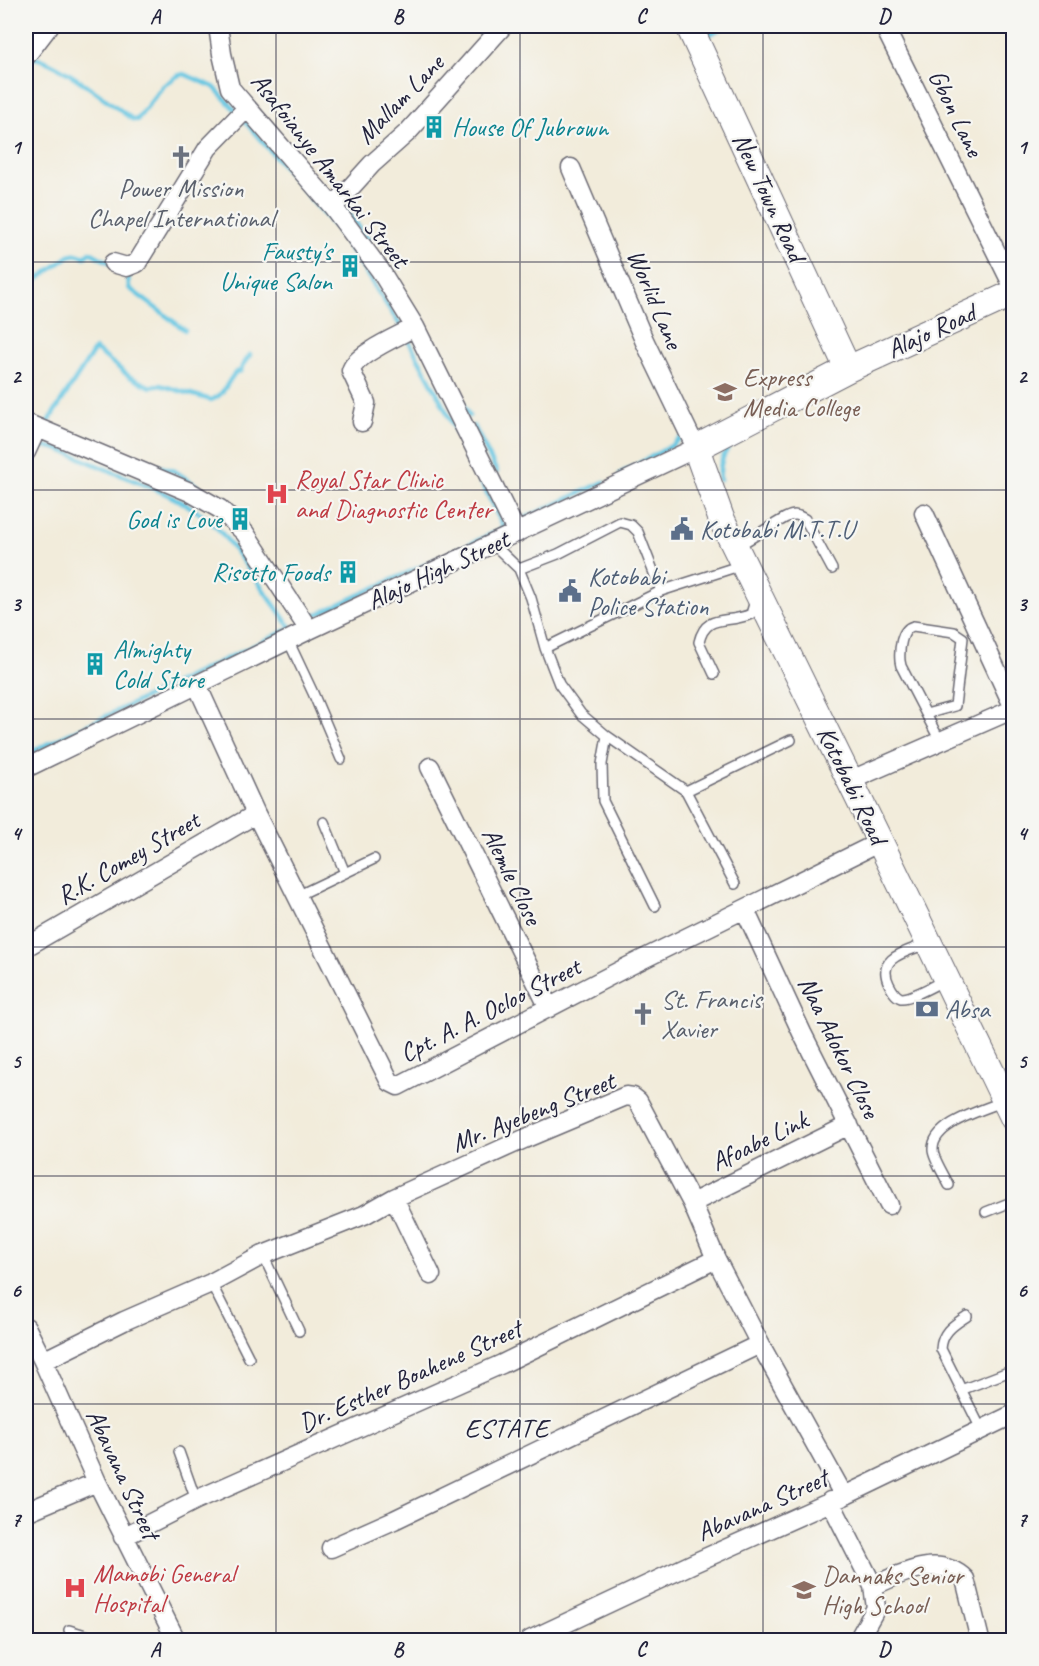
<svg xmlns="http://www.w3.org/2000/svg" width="1039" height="1666" font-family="Caveat,sans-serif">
<rect width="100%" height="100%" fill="#f6f6f2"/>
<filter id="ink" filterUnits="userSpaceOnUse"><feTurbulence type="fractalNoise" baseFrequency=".0167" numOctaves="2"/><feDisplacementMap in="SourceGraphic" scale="12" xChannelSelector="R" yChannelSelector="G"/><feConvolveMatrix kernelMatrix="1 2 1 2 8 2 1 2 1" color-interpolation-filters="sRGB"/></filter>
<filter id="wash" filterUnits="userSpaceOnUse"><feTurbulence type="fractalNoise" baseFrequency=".008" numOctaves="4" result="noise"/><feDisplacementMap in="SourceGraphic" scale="24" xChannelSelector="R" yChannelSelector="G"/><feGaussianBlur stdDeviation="1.35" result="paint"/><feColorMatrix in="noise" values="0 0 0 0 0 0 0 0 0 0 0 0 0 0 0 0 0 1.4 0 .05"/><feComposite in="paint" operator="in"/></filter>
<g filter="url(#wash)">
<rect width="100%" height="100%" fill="#f2ecdb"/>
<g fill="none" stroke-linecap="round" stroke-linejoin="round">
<path stroke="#64c6e2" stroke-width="4.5" d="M706,26L710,34L726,26
M26,40L37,28
M32,58C53,57 113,105 132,119L137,120L163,86L177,76L184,74L214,87L237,112
M242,118L337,229L402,328
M346,210L368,239
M128,271L129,288L185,330
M26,288L69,256L76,254L85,257L90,252L110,263
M406,336L437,393L504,528
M455,388L469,416
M46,425L95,349L130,377L151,387L160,385L211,400C225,395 227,381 236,372L241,371L242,366L250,355
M474,426L497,472
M134,459L175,471L197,486
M620,474L671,446L680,438
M720,480C718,466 724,452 733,441
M516,522L604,482
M307,619L509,526
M26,747L29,753L291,628C273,603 255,578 237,553C228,542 221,530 210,521C182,496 130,480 94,464C80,458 48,442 34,447"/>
</g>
</g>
<g filter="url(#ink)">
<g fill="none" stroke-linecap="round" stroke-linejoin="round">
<g stroke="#6b6973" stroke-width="12">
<path id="lane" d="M493,544L519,569L531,598L545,648L559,684L581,714L607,736L686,791L735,884
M736,547L785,518C794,514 797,514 805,519L832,569
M519,569L558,554L620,522L631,525L638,532L661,591
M288,640L313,693L341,759
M545,648L661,591L742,565
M714,674L699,642C706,612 727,625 751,614L754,604L753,600
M926,714L955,706L963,638L954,632L913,626C901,629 899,650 900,661L901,666L940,741
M607,736L602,764L603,801L655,906
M686,791L791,740
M324,822L345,873
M297,896L374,859
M926,944C906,952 876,957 889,984C892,990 895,996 901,998C911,999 936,984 945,980
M949,1185C945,1177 933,1158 933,1150C932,1123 984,1110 1004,1101
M986,1212L1014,1201
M263,1255L299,1331
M211,1283L249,1358
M967,1316C954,1325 942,1331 941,1349L981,1429
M961,1390L1008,1372
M179,1452L196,1500
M69,1630L102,1640"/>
</g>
<g stroke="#6b6973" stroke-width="21">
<path id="street" d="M218,26L222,54L230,88L333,207L380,270L415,327L517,533
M884,26L1014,288
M26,56L49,26
M333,207L372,164L408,132L503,26
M113,263L127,267L137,263L208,148L247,108
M362,422L366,403L351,371C355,354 399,336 415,327
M26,423L190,492L220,509L245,533L309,630
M26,452L37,428
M924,513L1014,708
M197,685L256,814L390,1082L398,1086L629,966L880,842
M430,767L549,1008
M26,768L309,630L696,448L644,340L571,168
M849,781L1014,709
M745,910L802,1033L889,1205
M26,947L256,814
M394,1198L431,1275
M692,1203L849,1125
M26,1327L43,1361L97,1482L176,1640
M43,1361L124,1321L211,1283L263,1255L364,1215L394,1198L524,1139L626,1096L633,1097L638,1101L692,1203L716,1259L760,1344L844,1496
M830,1501L873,1586C900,1574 939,1553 965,1579L980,1640
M26,1512L97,1482
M123,1537L196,1500L502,1364L716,1259
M331,1548L394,1520L760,1344
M530,1640L694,1563L844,1496L1014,1414
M858,1640L876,1608L873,1586"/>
</g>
<g stroke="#6b6973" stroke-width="28">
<path id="secondary" d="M689,26L848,369
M1014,293L848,369L696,448L721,518L880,842L1014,1119"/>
</g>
<use href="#lane" stroke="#fff" stroke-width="9"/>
<use href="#street" stroke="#fff" stroke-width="18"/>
<use href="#secondary" stroke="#fff" stroke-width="26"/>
</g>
</g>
<path fill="none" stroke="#22223b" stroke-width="1.5" stroke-opacity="0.55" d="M276,26V1640M520,26V1640M763,26V1640M26,262H1014M26,490H1014M26,719H1014M26,947H1014M26,1176H1014M26,1404H1014"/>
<defs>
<g id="building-bare" transform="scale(1.8)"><path d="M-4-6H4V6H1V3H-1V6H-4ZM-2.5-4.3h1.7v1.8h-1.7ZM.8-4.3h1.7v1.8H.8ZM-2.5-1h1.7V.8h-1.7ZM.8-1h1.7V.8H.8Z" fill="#0f9aa8" stroke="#f6f6f2" stroke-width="2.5" paint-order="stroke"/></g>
<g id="church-bare" transform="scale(1.8)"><path d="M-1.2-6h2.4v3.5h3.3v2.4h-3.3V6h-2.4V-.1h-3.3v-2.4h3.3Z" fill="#6b7280" stroke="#f6f6f2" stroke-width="2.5" paint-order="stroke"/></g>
<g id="university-bare" transform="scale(1.8)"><path d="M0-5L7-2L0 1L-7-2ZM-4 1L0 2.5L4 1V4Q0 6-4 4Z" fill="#8d6e63" stroke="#f6f6f2" stroke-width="2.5" paint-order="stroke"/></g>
<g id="hospital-bare" transform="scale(1.8)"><path d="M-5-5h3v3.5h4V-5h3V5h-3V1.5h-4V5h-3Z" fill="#e0444e" stroke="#f6f6f2" stroke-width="2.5" paint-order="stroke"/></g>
<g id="civic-bare" transform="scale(1.8)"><path d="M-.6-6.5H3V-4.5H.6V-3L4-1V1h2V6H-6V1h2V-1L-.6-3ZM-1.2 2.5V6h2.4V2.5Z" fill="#5c6f8a" stroke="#f6f6f2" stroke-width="2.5" paint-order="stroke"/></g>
<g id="bank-bare" transform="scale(1.8)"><path d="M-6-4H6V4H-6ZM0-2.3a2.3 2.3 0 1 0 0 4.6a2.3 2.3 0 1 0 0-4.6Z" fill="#5c6f8a" stroke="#f6f6f2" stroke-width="2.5" paint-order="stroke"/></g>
<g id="school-bare" transform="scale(1.8)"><path d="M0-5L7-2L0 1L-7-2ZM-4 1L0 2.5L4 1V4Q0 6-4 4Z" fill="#8d6e63" stroke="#f6f6f2" stroke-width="2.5" paint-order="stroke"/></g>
</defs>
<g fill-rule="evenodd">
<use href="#building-bare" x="434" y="127"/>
<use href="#church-bare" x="181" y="157"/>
<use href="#building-bare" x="350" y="266"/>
<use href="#university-bare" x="725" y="392"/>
<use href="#hospital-bare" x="277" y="494"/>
<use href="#building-bare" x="240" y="519"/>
<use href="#civic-bare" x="682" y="529"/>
<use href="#building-bare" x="348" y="572"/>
<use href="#civic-bare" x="570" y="591"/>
<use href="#building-bare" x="95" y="664"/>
<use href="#bank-bare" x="927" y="1009"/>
<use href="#church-bare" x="643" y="1014"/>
<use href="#hospital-bare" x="75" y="1588"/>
<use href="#school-bare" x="804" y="1590"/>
</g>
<g text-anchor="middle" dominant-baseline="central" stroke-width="4.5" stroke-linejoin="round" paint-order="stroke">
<g font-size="26" fill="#22223b" stroke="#f6f6f2">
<text transform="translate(400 99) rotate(-46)">Mallam Lane</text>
<text transform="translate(956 113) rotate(64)">Gbon Lane</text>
<text transform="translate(330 170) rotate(52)">Asafoianye Amarkai Street</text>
<text transform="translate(769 197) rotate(65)">New Town Road</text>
<text transform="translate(655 299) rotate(67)">Worlid Lane</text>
<text transform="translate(931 331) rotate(-25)">Alajo Road</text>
<text transform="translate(438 570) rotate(-25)">Alajo High Street</text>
<text transform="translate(852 785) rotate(64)">Kotobabi Road</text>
<text transform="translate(128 858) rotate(-30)">R.K. Comey Street</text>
<text transform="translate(512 876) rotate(64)">Alemle Close</text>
<text transform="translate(490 1010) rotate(-27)">Cpt. A. A. Ocloo Street</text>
<text transform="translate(839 1047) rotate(64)">Naa Adokor Close</text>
<text transform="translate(533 1112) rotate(-22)">Mr. Ayebeng Street</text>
<text transform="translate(759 1141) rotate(-26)">Afoabe Link</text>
<text transform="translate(410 1376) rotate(-24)">Dr. Esther Boahene Street</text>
<text transform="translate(123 1474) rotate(65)">Abavana Street</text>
<text transform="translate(762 1505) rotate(-24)">Abavana Street</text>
</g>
<g font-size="26" fill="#0d838f" stroke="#f6f6f2" text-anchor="end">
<text x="452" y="127" text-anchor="start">House Of Jubrown</text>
<text x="332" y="251">Fausty's<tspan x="332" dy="30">Unique Salon</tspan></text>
<text x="222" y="519">God is Love</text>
<text x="330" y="572">Risotto Foods</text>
<text x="113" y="649" text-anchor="start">Almighty<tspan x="113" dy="30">Cold Store</tspan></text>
</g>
<g font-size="26" fill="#5b616d" stroke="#f6f6f2">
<text x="181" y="188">Power Mission<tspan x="181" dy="30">Chapel International</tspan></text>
<text x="661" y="999" text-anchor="start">St. Francis<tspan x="661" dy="30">Xavier</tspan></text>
</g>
<g font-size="26" fill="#785e54" stroke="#f6f6f2" text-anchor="start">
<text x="743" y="377">Express<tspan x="743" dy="30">Media College</tspan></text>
<text x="822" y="1575">Dannaks Senior<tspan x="822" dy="30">High School</tspan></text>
</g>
<g font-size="26" fill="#be3a42" stroke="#f6f6f2" text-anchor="start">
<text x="295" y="479">Royal Star Clinic<tspan x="295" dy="30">and Diagnostic Center</tspan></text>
<text x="93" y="1573">Mamobi General<tspan x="93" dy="30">Hospital</tspan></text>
</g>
<g font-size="26" fill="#4e5e75" stroke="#f6f6f2" text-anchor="start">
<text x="700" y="529">Kotobabi M.T.T.U</text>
<text x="588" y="576">Kotobabi<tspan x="588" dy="30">Police Station</tspan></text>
<text x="945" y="1009">Absa</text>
</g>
<g font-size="27" letter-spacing="1.5" fill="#22223b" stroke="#f6f6f2">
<text x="507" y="1428">ESTATE</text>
</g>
</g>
<rect width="1039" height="1666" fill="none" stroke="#f6f6f2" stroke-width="66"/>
<rect x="33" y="33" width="973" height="1600" fill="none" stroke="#22223b" stroke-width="2"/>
<g font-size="20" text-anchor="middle" font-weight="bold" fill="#22223b">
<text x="155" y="23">A</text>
<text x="398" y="23">B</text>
<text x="641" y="23">C</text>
<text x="884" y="23">D</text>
<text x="16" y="154">1</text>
<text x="1022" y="154">1</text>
<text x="16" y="383">2</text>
<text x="1022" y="383">2</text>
<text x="16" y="611">3</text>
<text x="1022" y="611">3</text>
<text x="16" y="840">4</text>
<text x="1022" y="840">4</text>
<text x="16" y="1068">5</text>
<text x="1022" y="1068">5</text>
<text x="16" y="1297">6</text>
<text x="1022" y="1297">6</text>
<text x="16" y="1526">7</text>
<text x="1022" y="1526">7</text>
<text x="155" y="1656">A</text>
<text x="398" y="1656">B</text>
<text x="641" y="1656">C</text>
<text x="884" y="1656">D</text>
</g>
</svg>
